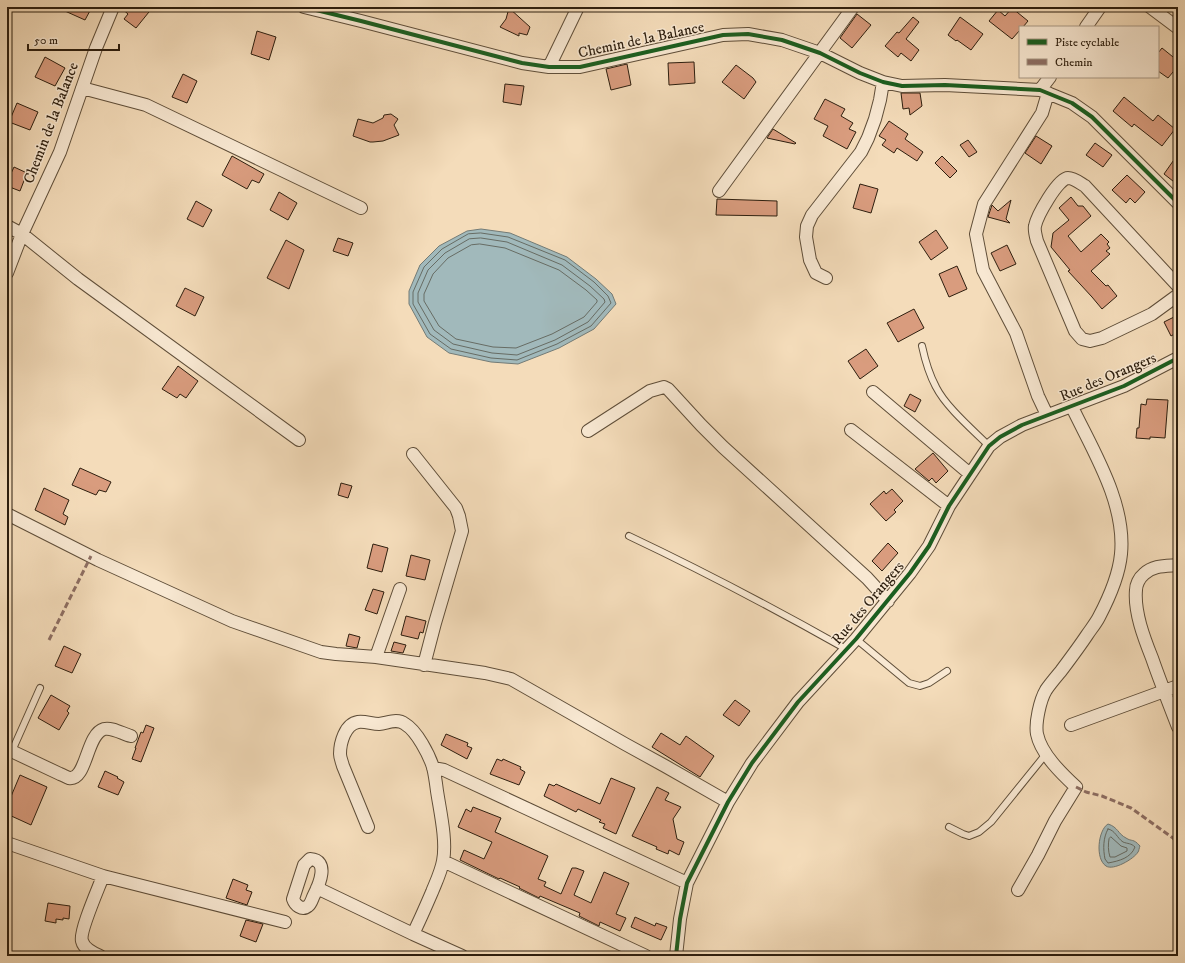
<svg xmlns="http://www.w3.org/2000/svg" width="1185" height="963" font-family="'IM FELL DW Pica',serif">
<rect width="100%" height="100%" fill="#f4dcba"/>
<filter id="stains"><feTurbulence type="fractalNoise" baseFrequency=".005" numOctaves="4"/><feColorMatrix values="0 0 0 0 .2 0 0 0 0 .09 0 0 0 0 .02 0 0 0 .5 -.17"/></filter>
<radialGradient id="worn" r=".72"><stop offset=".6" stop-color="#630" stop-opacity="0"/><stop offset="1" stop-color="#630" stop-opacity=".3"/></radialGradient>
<path fill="#a1b9bb" stroke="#737b76" d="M481,229L510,233L567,257L596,279L612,294L616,304L594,329L559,348L518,364L491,362L449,353L427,337L409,304V291L420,265L439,246L467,231Z
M1108,824C1118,827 1118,834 1126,838C1132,842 1133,838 1140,846C1139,848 1139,851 1138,852C1134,859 1113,871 1106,866C1095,859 1098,830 1108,824Z"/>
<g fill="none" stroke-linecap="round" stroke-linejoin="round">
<path stroke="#676c64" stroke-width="1" d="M481,233L508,237L565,260L594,282L608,296L611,303L591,326L557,344L517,360L491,358L451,349L430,334L413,304V292L424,267L442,249L468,234Z
M481,238L507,242L562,265L590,286L604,299L605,302L588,322L555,340L517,355L492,353L453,344L434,330L418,302V293L428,270L445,253L469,239Z
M480,244L505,248L559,270L586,290L597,300V302L584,317L552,334L516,348L493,347L456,339L439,326L424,301V294L433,274L448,258L471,245Z
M1108,829C1115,830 1117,838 1123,842C1128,844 1131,843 1135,847C1131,858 1119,861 1108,863L1105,859C1103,849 1103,838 1108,829Z
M1111,837L1121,846L1127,848V851L1115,857H1110C1108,851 1108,844 1109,839Z"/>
</g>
<path fill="#d99c7e" stroke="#2d1e0e" d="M56,7H92L85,20Z
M120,7H153L136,28L124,19L128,14Z
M509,8L530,27L527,35L519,33V36L500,27L506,19Z
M1012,8L1028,21L1023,27H1020V30L1012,39L989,21L998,10L1005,16Z
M857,14L871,25L852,48L840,38Z
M913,17L919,22L906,39L919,50L911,61L901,53L898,57L885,46L897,32L899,33Z
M960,17L983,34L971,50L957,40L956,41L948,35Z
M257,31L276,37L269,60L251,54Z
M1162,48L1178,61V66L1168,78L1158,71V53Z
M45,57L65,68L55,86L35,77Z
M694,62L695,83L669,85L668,63Z
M627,64L631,85L611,90L606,69Z
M736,65L753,78L756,82L744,99L722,82Z
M183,74L197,81L187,103L172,97Z
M505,84L524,86L521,105L503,102Z
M901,93H920L922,106L910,115L909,108L903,109Z
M1124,97L1153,121L1158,115L1175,129L1162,146L1134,124L1132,127L1113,111Z
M825,99L845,109L841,116L853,123L849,129L856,132L847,149L823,136L828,126L814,119Z
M17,103L38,112L30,130L9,122Z
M391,114L398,119L394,125L399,135L383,141L373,142H370L353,136L358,119L373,123L383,118L384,115Z
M889,121L908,134L905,139L923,152L917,161L897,148L894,153L882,145L886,140L879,136Z
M773,129L796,143L795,144L767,138Z
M1036,136L1052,146L1041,164L1025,153Z
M968,140L977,152L969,157L960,145Z
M1095,143L1112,155L1103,167L1086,155Z
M1178,154V185L1164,174Z
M232,156L264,174L259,183L252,180L247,189L222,175Z
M942,156L957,171L950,178L935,163Z
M14,167L27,173L20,191L7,186V182Z
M1127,175L1145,192L1135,203L1130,198L1126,203L1112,190Z
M860,184L878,189L871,213L853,208Z
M279,192L297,203L288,220L270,210Z
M1071,197L1078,206H1083L1091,216L1068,236L1081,252L1101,234L1109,242L1107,244L1110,248L1106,251L1110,254L1091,271L1106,286L1108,285L1117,296L1102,309L1092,297L1068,271L1070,270L1051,247L1053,233L1069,220L1059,208Z
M717,199L777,201V216L716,215Z
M1011,200L1006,219L1010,223L988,217L992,205L998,211Z
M196,201L212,210L203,227L187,219Z
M936,230L948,248L931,260L919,242Z
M338,238L353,243L348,256L333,251Z
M286,240L304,250L289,289L267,278Z
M1007,245L1016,264L1000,271L991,253Z
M957,266L967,289L949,297L939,274Z
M185,288L204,297L195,316L176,306Z
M914,309L924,328L898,342L887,323Z
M1178,315V332L1171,336L1164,322Z
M866,349L878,366L860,379L848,361Z
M178,366L198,381L186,398L180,394L177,398L162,389Z
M910,394L921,400L915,412L904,406Z
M1147,399L1168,400L1165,438L1150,437V439L1136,438L1137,428H1139L1141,404L1146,405Z
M933,453L948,471L936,483L932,478L929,481L915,469Z
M80,468L111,482L106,492L99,490L96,495L72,485Z
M341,483L352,486L348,498L338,495Z
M44,488L69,500L63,514L68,517L65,525L35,510Z
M892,489L903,501L894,510L896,512L886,521L870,504L884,491L886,494Z
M888,543L898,553L882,571L872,561Z
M373,544L388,548L382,572L367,568Z
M411,555L430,560L425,580L406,576Z
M373,589L384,592L377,614L365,610Z
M406,616L426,621L423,633L420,632L418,639L401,635Z
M349,634L360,637L357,648L346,646Z
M394,642L406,645L403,653L391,651Z
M64,646L81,654L72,673L55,666Z
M51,695L70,706L67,711L69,713L59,730L38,718Z
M735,700L750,711L739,726L723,715Z
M146,725L154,728L141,762L132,759L136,748H135L141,732L143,733Z
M661,733L680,745L686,736L714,756L700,777L652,747Z
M446,734L468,743L467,746L472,748L467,759L441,745Z
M497,759L502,761L503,759L521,767L520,769L525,772L519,785L490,774Z
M105,771L118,777L117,778L124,782L118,795L98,787Z
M20,775L47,787L31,825L7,814V806Z
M611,778L635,788L616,834L603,828L605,824L599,822L601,820L578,809L576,812L544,796L549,784L554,786L556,784L600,804Z
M657,787L669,793L665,800L681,807L673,819L677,839L684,842L679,855L669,850L668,854L656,849L657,847L632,836Z
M473,807L501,818L495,832L548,856L538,879L546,882L544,886L561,894L572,868H576L584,871L574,895L591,903L604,872L629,883L616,914L626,918L620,931L600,922L599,926L579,916L580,913L540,896L539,898L519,888L520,887L500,878L499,879L460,860L464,850L484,859L492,842L458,827L466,809L471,812Z
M233,879L248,885L246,890L252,892L247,905L226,898Z
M48,903L70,906L69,919L63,918V920L56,919V923L45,921Z
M635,917L655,926L656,923L667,927L661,940L631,927Z
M246,920L263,924L256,942L240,936Z"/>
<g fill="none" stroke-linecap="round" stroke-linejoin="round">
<g stroke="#5f4e39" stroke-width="8">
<path id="lane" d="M922,346C925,360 929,374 936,387C946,407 973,430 989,446
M629,536C703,571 775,609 846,649
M856,639L909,683L920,686L929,683L947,671
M12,751L40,688
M949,827L963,834L969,836L979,832L991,822L1046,754"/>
</g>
<g stroke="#5f4e39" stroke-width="14">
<path id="street" d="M304,7L361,21L522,63L549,67H580L723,35L748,34L782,40L820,53L860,73L883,82L902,86L945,85L1040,90L1072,103L1092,117L1178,203
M1150,7L1178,28
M1086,27L1100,7
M549,67L578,7
M82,88L146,105L361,208
M1040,90L1050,77
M719,191L853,7
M7,226L22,234L78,279L299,440
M7,273L22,234L60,152L96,48L113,7
M826,278L816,273L810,260L806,237L807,226L812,215L861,152L868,138L875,119L880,100L883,82
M1178,286L1085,186C1080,183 1074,178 1068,178C1058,178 1037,216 1035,226C1034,230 1036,237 1037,241L1075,331L1082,339L1090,341L1102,338L1152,314L1178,295
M873,392L970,474
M1047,415L1038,396L1016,333L983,270L976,234L984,204L1042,113L1048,93
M851,430L949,506
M588,431L650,391L664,387L668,389L701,425L723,447L867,578L888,601
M413,454L456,508L459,516L462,531L435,623L424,665
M7,514L98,560L232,621L321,652L336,654L376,657L485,673L511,679L625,744L665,766L728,802
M1178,565C1166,566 1153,565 1144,574C1139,578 1136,585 1136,590C1134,612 1144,638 1152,658C1160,681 1169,704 1178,727
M376,657L400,589
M1071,725L1178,686
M7,749L60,774C63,775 66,777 69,778C87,781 86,734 104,729C112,727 123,734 131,736
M433,768L444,770L687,883
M368,827L343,766C342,762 340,758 340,754C340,743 345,724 358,722C365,721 372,724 379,724C388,723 397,718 405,724C417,731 429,755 433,767C435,775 436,783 437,791C440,811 447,841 443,861C441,872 436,882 432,892C426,906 420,920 413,934
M7,843L103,876L285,922
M310,859C330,860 319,885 314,895C312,899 311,904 308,906C302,911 295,905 293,899L304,865Z
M443,861L646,956
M317,888L413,934L462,956
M1018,890L1038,855L1055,821L1076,787C1062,774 1041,754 1037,734C1035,723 1040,700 1046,690C1050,684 1056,677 1061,671C1070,659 1079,647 1087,635C1091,629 1096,623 1099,617C1109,598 1119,575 1121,554C1126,503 1093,451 1072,407
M100,956C93,953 84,949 82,941C79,932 99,887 103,876
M676,956L680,919L687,883L728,802L752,763L798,702L856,639L910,573L929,546L949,506L989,446L1000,437L1022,425L1124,386L1178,358"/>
</g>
<use href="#lane" stroke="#f8e8d2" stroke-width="6"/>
<use href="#street" stroke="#f8e8d2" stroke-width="12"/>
<path stroke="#8d6e63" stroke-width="3" stroke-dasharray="6 3" stroke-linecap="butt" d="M49,640L91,556
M1076,787L1086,792L1102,796L1131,808L1173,838L1178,844"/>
<g stroke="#f8e8d2" stroke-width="6">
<path id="cycleway" d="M304,7L361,21L522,63L549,67H580L723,35L748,34L782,40L820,53L860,73L883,82L902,86L945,85L1040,90L1072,103L1092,117L1178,203
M676,956L680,919L687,883L728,802L752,763L798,702L856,639L910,573L929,546L949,506L989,446L1000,437L1022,425L1124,386L1178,358"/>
</g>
<use href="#cycleway" stroke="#1b5e20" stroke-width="4"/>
</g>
<g text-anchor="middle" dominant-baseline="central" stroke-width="3" stroke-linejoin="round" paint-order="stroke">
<g font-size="15" fill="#2d1e0e" stroke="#f8e8d2">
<text transform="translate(641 40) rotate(-12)">Chemin de la Balance</text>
<text transform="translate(51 123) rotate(-69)">Chemin de la Balance</text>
<text transform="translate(1108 377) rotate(-23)">Rue des Orangers</text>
<text transform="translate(868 603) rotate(-50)">Rue des Orangers</text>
</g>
</g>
<rect width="1185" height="963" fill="none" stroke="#f4dcba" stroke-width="24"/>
<rect x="8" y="8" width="1169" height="947" fill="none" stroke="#2d1e0e" stroke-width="2"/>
<rect x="12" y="12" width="1161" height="939" fill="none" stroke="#2d1e0e"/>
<rect x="1019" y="26" width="140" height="52" fill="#f8e8d2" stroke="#a79784"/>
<rect x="1027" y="39" width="20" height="6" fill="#1b5e20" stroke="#a79784"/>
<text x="1055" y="46" font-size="12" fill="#2d1e0e">Piste cyclable</text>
<rect x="1027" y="59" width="20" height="6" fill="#8d6e63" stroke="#a79784"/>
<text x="1055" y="66" font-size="12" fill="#2d1e0e">Chemin</text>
<path d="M28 44v6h91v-6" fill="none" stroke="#2d1e0e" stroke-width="2"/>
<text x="34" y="44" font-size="12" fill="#2d1e0e" stroke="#f8e8d2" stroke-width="3" paint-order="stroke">50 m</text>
<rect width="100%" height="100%" filter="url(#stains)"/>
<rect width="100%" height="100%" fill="url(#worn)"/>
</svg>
